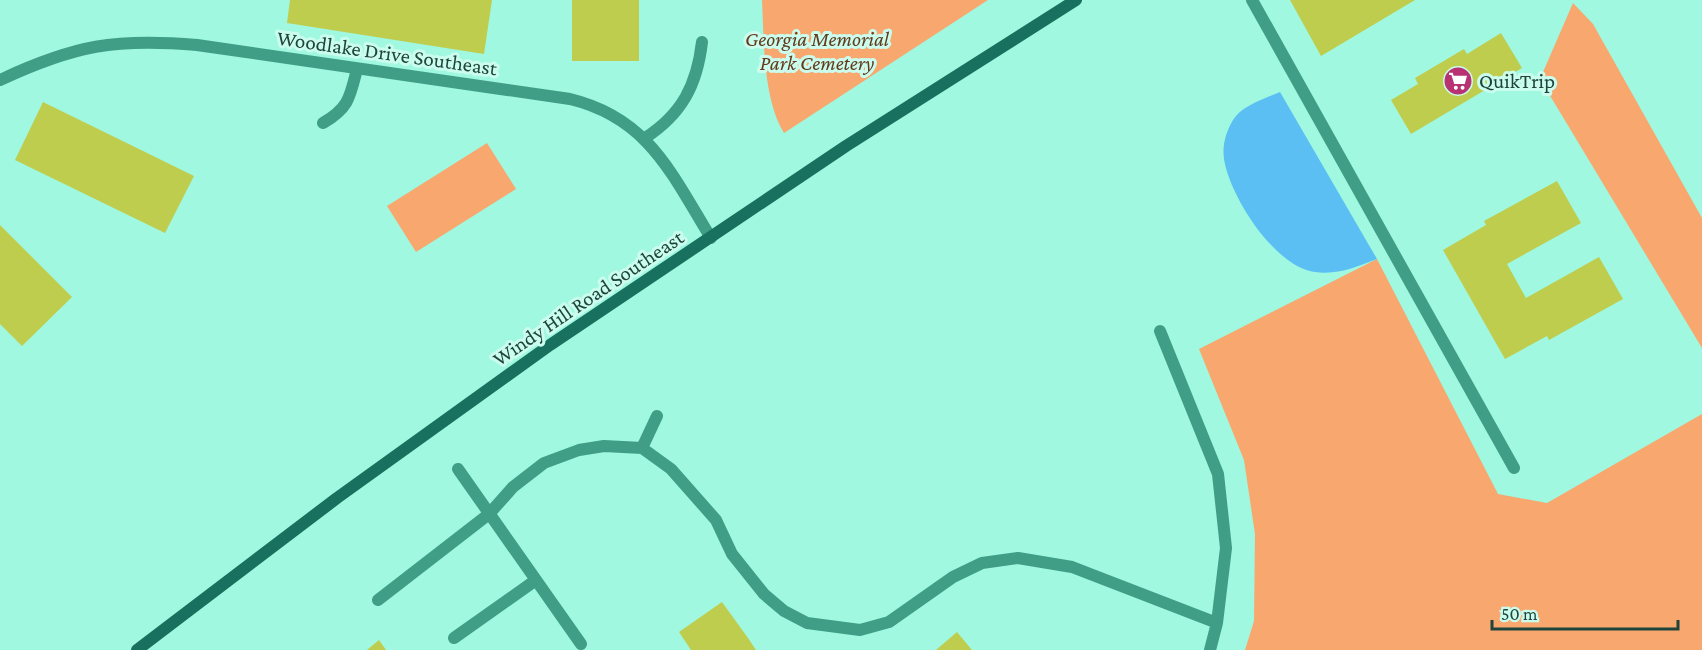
<svg xmlns="http://www.w3.org/2000/svg" width="1702" height="650" font-family="'Crimson Pro',serif">
<rect width="100%" height="100%" fill="#9ff8df"/>
<path fill="#f8a76e" d="M762,0H988L784,133C763,99 764,40 762,0Z
M1573,3L1593,24L1702,218V348L1540,79Z
M487,143L516,189L416,252L387,206Z
M1377,259L1498,494L1547,503L1702,414V650H1245L1254,621L1255,534L1244,460L1199,349Z"/>
<path fill="#5bbff4" d="M1280,92L1377,259C1356,267 1338,275 1315,272C1275,267 1230,197 1224,159C1222,145 1226,132 1233,120C1241,106 1265,98 1280,92Z"/>
<path fill="#bfcd4e" d="M290,0H492L484,54L287,23Z
M572,0H639V61H572Z
M1290,0H1415L1321,56Z
M1501,33L1522,68L1411,134L1391,100L1418,84L1415,78L1464,49L1467,54Z
M43,102L194,176L165,233L15,160Z
M1557,181L1581,223L1507,264L1526,298L1599,257L1623,299L1549,340L1547,336L1505,359L1443,250L1486,225L1484,221Z
M0,225L72,297L22,346L0,324Z
M722,602L748,638L756,650H691L679,632Z
M957,632L972,650H936Z
M379,640L386,650H367Z"/>
<g fill="none" stroke-linecap="round" stroke-linejoin="round">
<path stroke="#409e87" stroke-width="12" d="M1252,0L1514,468
M323,123C349,108 350,97 357,69
M645,138C682,114 697,85 702,42
M1160,331L1218,474L1226,548L1217,623L1210,650
M642,448L657,416
M458,469L581,644
M378,600L489,514L513,487L544,463L579,450L604,446L642,448L671,469L716,520L732,554L764,594L784,611L807,623L860,630L889,622L953,577L982,563L1018,558L1072,567L1217,623
M454,638L536,580"/>
<path stroke="#409e87" stroke-width="12" d="M0,80C75,45 115,38 197,45L570,99C649,118 672,175 711,238"/>
<path stroke="#17715e" stroke-width="12" d="M137,650L337,498L550,345L846,146L1076,0"/>
</g>
<defs>
<g id="supermarket-disc" transform="scale(1.5)"><circle r="9.5" fill="#b73173" stroke="#cbfdee"/><path d="M-6-5.5h2.5l.6 2H6L4.5 2H-2.5L-4.4-4H-6ZM-1.5 3.2a1.3 1.3 0 1 0 .1 0ZM3 3.2a1.3 1.3 0 1 0 .1 0Z" fill="#fff"/></g>
</defs>
<g fill-rule="evenodd">
<use href="#supermarket-disc" x="1458" y="81"/>
</g>
<g text-anchor="middle" dominant-baseline="central" stroke-width="6" stroke-linejoin="round" paint-order="stroke">
<g font-size="21" font-style="italic" fill="#633a1c" stroke="#cbfdee">
<text x="817" y="39">Georgia Memorial<tspan x="817" dy="24">Park Cemetery</tspan></text>
</g>
<g font-size="21" fill="#1f443b" stroke="#cbfdee">
<text transform="translate(387 53) rotate(8)">Woodlake Drive Southeast</text>
<text transform="translate(588 298) rotate(-34)">Windy Hill Road Southeast</text>
</g>
<g font-size="21" fill="#1f443b" stroke="#cbfdee" text-anchor="start">
<text x="1479" y="81">QuikTrip</text>
</g>
</g>
<path d="M1492 620v9h186v-9" fill="none" stroke="#1f443b" stroke-width="3"/>
<text x="1501" y="620" font-size="18" fill="#1f443b" stroke="#cbfdee" stroke-width="4.5" paint-order="stroke">50 m</text>
</svg>
